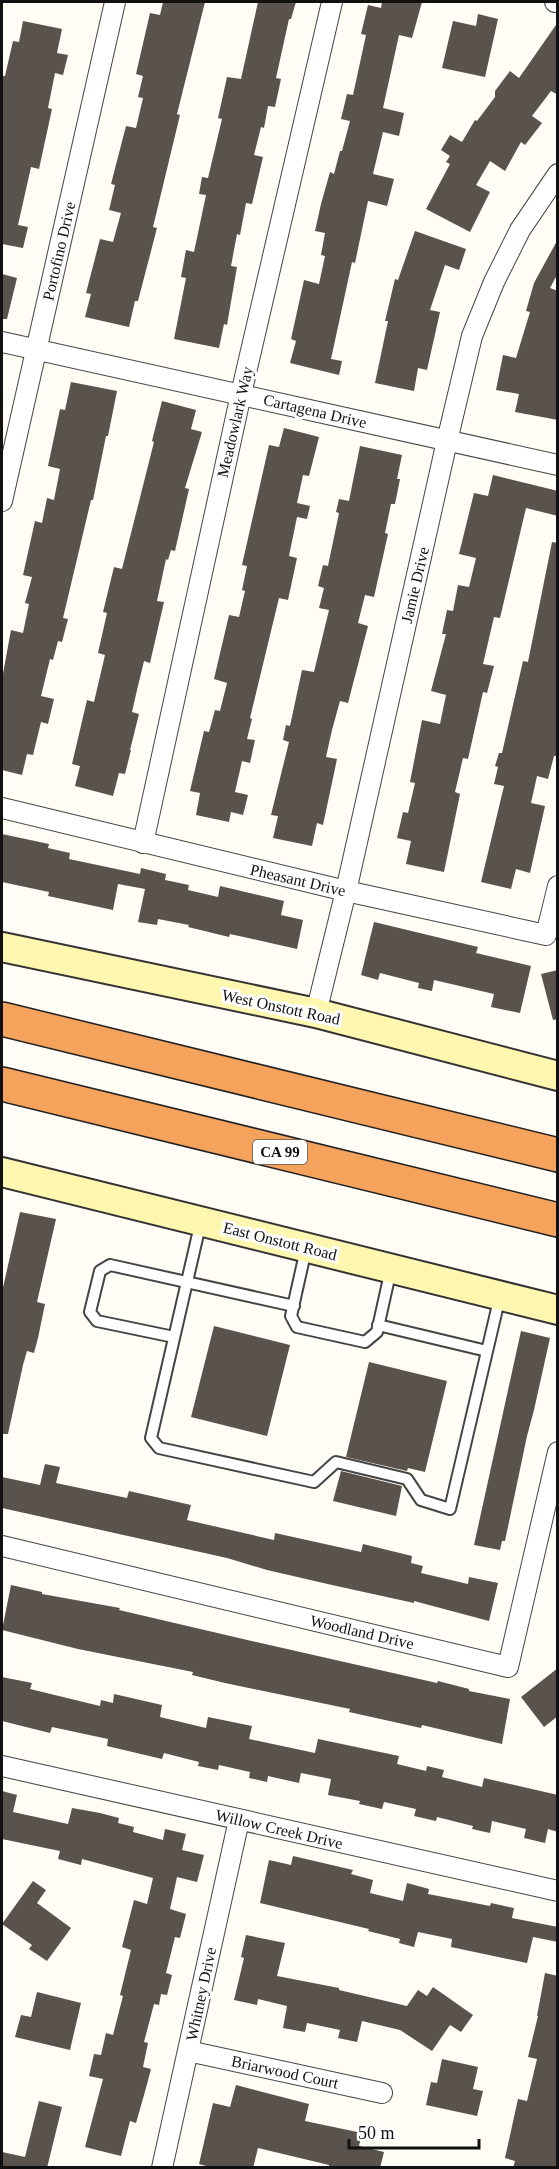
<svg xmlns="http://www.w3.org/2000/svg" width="559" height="2169" font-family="'Times New Roman',serif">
<rect width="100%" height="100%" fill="#fffdf5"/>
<path fill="#5a524d" d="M163,2H205L177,114L180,115L153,227L157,228L138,301H135L129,327L85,317L91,294L86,293L100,239L113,242L121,213L109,210L115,185L111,184L126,126L136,128L143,98L138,97L143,76L136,74L150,13L160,15Z
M258,2H296L291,19H289L276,78L281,79L275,107L268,106L264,128L261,127L254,155L263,157L252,204L246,203L240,235L237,234L231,266L237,267L227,325L224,324L219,348L174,339L186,278L181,277L186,250L194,252L206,195L199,194L202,177L208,178L222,119L218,118L227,77L241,79Z
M382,2H422L412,38L399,35L383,108L404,113L399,136L383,132L373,174L394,179L387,206L368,201L355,263L352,262L331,359L342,361L339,375L290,363L296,341L291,339L304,280L319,284L325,256L321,255L325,233L315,231L321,204L330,172L334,174L340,151H342L350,121L341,119L347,94L353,95L366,35L361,34L368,5L381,8Z
M478,14L498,19L485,77L442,68L453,21L476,26Z
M23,21L62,29L57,53L68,55L63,75L55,73L48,108L52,109L39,169L31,167L18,225L28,227L23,248L2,244V76H5L13,41L19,42Z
M558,22V95L551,91L532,116L542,123L525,145L521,142L505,171L490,161L476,185L490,192L470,232L426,209L450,164L446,162L450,156L441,150L450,135L462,142L475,120L477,121L495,97V91L510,71L519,78Z
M415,231L466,249L459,270L445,265L430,310L440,312L427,370L418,368L414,391L375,383L388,321H385L395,279L398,280Z
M558,239V273L550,288L558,291V420L515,412L519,394L496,390L503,355L516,358L530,312L526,311L534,283Z
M2,274L17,278L7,319H2Z
M71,382L117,391L108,436H106L93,500H91L63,618L68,619L62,642L58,641L53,660L50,659L41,696L54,699L48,724L41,722L33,755L27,754L22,775L2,770V679L11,630L23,633L29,604L25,603L32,577L23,575L35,521L42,523L47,498L54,500L60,469L48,466L60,409L65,410Z
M162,401L196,410L191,429L202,432L185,488L189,489L175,551L171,550L168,560L166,559L157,601L164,602L150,663L144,661L137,690L132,712L139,714L130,750H131L125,774L119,773L113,796L75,786L80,766L72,764L87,700L94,702L105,655L98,653L107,613L103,612L114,567L122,569L154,442L152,441Z
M284,428L319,437L309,476L303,475L297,503L310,506L307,519L297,517L289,556L297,558L288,600L279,598L250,718L252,719L247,739L255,740L250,763L242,761L235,792L248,795L243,815L231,812L229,822L196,815L200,793L190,791L204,731L209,732L215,710L220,711L227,683L214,679L229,615L239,617L245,591L242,590L247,566L242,565L269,445L279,447Z
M360,446L402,455L397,479H400L395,504H391L385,533L388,534L374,597L365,595L358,623L368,626L348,703L340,701L332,730L326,757L337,759L323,825L317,823L312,846L273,838L278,816L271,815L289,742L283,740L286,725L290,726L302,670L314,672L329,610L319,608L324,588L318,586L323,565L328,566L339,513L336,512L339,499L349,501Z
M493,475L558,491V516L526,508L500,618L494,617L483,664L494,666L487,693L483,692L468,759L463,758L455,792L460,794L444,872L406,864L411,841L397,838L403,812L408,813L415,783L410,782L422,720L440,724L446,695L431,691L446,634H442L447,610L453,611L458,585L469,587L476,558L459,554L474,493L488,496Z
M552,542L558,543V749L556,756H554L548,779L537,776L531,803L545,806L530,873L516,869L511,889L481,882L504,786L494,784L498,767L495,766L499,753H502L523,661L528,662Z
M2,834L49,844L48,848L70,853L69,859L140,874L141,868L166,874L165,880L189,885L188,890L218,897L220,886L284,901L281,915L303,920L297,949L230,934L229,937L188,927L189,925L158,919L157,925L138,922L145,889L118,884L113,910L48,896L49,892L2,882Z
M374,922L478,947L476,953L531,966L520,1013L491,1007L494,994L434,980L432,991L418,988L419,983L380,973L378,980L361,975Z
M558,970V1019L553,1020L541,974Z
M20,1212L56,1219L37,1302L45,1304L38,1338L34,1353L27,1351L23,1365L8,1434H2V1292Z
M214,1326L290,1345L267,1436L191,1417Z
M521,1331L550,1338L534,1410L527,1436L505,1541H502L500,1550L474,1545Z
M369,1362L447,1381L425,1472L408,1468L407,1471L346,1457Z
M45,1464L60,1467L56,1483L127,1498L129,1491L191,1505L187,1520L274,1540L275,1533L361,1552L363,1544L412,1556L411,1563L423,1566L421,1573L468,1584L469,1577L498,1583L489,1621L414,1601V1603L332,1585L267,1570L227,1558L2,1508V1477L40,1485Z
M341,1471L402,1486L396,1516L333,1501Z
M11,1585L42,1592V1594L120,1608L119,1610L243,1639L437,1683L438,1681L469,1689V1691L510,1699L502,1744L422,1725L421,1728L349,1712L350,1709L225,1683L192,1675L193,1672L78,1649L2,1630Z
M558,1668V1716L544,1727L521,1697Z
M2,1677L32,1683L30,1689L100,1706L101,1700L113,1703L114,1694L162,1705L160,1717L206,1728L208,1717L252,1726L249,1739L315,1753L318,1739L399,1756L397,1764L426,1771L427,1766L444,1770L442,1777L482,1787L484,1778L558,1795V1832L548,1829L545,1843L524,1838L526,1829L492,1821L490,1833L472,1829L473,1826L437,1817L436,1821L414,1816L416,1809L384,1802L382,1809L359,1804L360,1801L328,1795L331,1779L301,1773L299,1783L268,1776L267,1782L249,1778L250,1772L219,1765L218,1770L198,1766L199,1762L164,1753L162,1759L107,1746L108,1739L52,1727L50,1733L2,1721Z
M2,1791L17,1795L13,1812L68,1824L72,1808L100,1813L119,1818L118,1823L134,1827L133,1832L163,1840L165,1829L186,1834L182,1850L204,1855L197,1882L177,1877L170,1909L186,1914L180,1938L175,1937L166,1973L172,1975L167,1995L161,1994L159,2005L154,2004L144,2042L148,2043L143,2067L151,2069L146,2088L136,2123L130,2121L121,2156L85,2147L103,2079L89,2076L94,2054L101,2055L106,2033L113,2035L123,1996L120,1995L131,1950L122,1947L134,1900L147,1904L153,1878L82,1859L81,1865L58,1859L60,1851L2,1839Z
M293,1856L353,1870L351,1874L373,1880L370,1893L403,1901L407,1883L429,1889L428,1894L490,1906L491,1903L514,1908L512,1918L558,1927V1942L533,1937L527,1963L451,1947L452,1939L418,1932L414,1947L399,1943L400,1939L368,1931L369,1929L260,1903L269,1860L291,1865Z
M33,1881L46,1890L37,1903L71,1928L47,1961L29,1949L32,1945L2,1924Z
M246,1935L285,1943L277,1976L339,1988V1990L407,2006L418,1990L427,1996L433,1987L473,2015L461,2032L450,2025L432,2051L400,2030L362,2021L357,2042L338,2038L340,2030L307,2023L305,2032L283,2028L287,2006L258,1999L257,2005L234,2000L244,1958L241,1957Z
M545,1973L558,1976V2159L556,2168H513L515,2161L505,2158L518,2099L527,2101L537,2059L528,2057L538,2016H537Z
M37,1992L81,2003L70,2050L15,2037L21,2015L31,2017Z
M442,2059L478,2067L473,2089L483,2091L477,2116L426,2105L431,2082L437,2083Z
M236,2085L309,2104L305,2121L362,2133L359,2146L384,2152L380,2168H329V2165L258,2148L253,2168H213L199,2164L213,2103L230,2107Z
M39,2101L62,2107L47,2168H2V2152L25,2157Z"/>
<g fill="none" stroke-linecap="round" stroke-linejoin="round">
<g stroke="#444" stroke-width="14">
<path id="lane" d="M201,1221L151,1438L159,1448L314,1482L336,1462L407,1479L421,1500L450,1509L500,1296
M306,1249L291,1316L297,1327L365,1342L377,1332L391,1269
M378,1325L487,1351
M174,1337L97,1321L90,1312L100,1271L110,1265L294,1306"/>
</g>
<g stroke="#444" stroke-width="22">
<path id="street" d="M555,2H558
M2,342L558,465
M2,501L115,2
M2,808L346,891L546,935L558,886
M143,843L241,394L332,2
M316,1013L346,891L447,441L472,336L494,282L520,230L558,174
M2,1546L508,1667L558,1452
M2,1766L558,1891
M188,2051L382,2093
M162,2168L239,1820"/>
</g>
<g stroke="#333" stroke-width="32">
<path id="secondary" d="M2,947L316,1013L558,1076
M2,1172L558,1310"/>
</g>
<g stroke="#222" stroke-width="36">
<path id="highway" d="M2,1019L558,1155
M2,1084L558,1220"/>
</g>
<use href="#lane" stroke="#fff" stroke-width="10"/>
<use href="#street" stroke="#fff" stroke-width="20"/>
<use href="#secondary" stroke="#fff6b0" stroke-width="28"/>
<use href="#highway" stroke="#f5a25d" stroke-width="33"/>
</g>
<g text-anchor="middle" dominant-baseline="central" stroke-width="6" stroke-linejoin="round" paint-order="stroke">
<rect fill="#fff" stroke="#585858" stroke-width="1.5" x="253" y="1140" width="54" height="24" rx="4.5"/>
<g font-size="15" font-weight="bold" fill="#111">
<text x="280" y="1152">CA 99</text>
</g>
<g font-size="16" fill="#111" stroke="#fff">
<text transform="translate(59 251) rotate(-77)">Portofino Drive</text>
<text transform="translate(315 411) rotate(13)">Cartagena Drive</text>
<text transform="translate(235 422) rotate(-77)">Meadowlark Way</text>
<text transform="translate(415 585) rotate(-77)">Jamie Drive</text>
<text transform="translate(298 880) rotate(13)">Pheasant Drive</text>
<text transform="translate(281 1007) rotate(12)">West Onstott Road</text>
<text transform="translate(280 1241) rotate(14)">East Onstott Road</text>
<text transform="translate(362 1632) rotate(13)">Woodland Drive</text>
<text transform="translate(279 1829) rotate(13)">Willow Creek Drive</text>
<text transform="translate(201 1994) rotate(-78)">Whitney Drive</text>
<text transform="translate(285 2072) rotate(12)">Briarwood Court</text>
</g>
</g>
<rect width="559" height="2169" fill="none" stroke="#111111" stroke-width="6"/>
<path d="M349 2139v9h130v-9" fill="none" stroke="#111111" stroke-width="3"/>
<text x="358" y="2139" font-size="18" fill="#111111" stroke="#ffffff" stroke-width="4.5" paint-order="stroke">50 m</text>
</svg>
